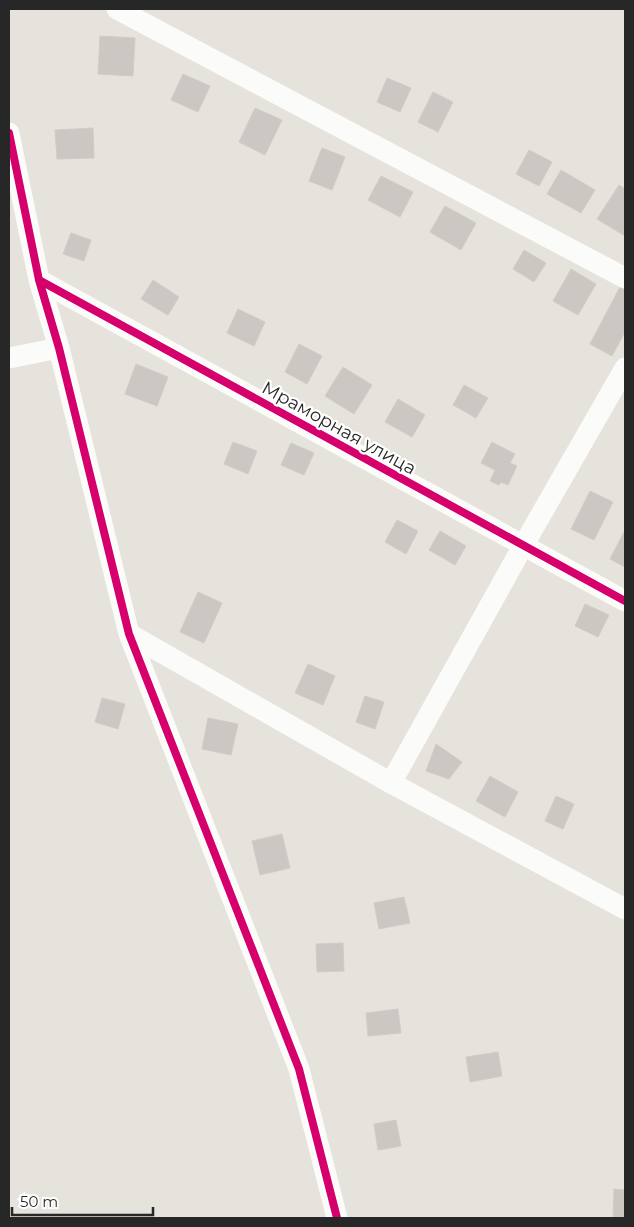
<svg xmlns="http://www.w3.org/2000/svg" width="634" height="1227" font-family="Montserrat,sans-serif">
<rect width="100%" height="100%" fill="#e6e2dc"/>
<path fill="#cbc8c4" stroke="#d0cdc9" d="M100,36L135,38L133,76L98,74Z
M183,74L210,86L198,112L171,100Z
M387,78L411,88L400,112L377,102Z
M433,92L453,102L438,132L418,122Z
M255,108L282,120L265,155L239,142Z
M93,128L94,158L57,159L55,130Z
M322,148L345,157L332,190L309,181Z
M529,150L552,162L539,186L516,174Z
M561,170L595,190L581,213L547,194Z
M381,176L413,192L400,217L368,200Z
M619,185L625,189V236L597,219Z
M445,206L476,223L461,250L430,232Z
M71,233L91,240L84,261L63,254Z
M524,250L546,263L534,282L513,269Z
M571,269L596,284L578,315L553,301Z
M153,280L179,297L168,315L141,299Z
M620,287L625,290V332L612,356L590,344Z
M238,309L265,322L254,346L227,333Z
M299,344L322,356L307,384L285,372Z
M136,364L168,377L157,406L125,394Z
M343,367L372,385L354,414L325,396Z
M464,385L488,398L476,418L453,405Z
M398,399L425,415L412,437L385,422Z
M233,442L257,451L248,474L224,464Z
M492,442L515,454L510,463L517,466L508,485L501,482L499,485L490,481L495,470L481,463Z
M291,443L314,453L304,475L281,465Z
M590,491L613,502L594,540L571,529Z
M397,520L418,531L406,554L385,542Z
M440,531L466,546L455,565L429,550Z
M624,532L625,533V567L610,559Z
M198,592L222,603L204,643L180,632Z
M585,604L609,615L598,637L575,626Z
M308,664L335,676L323,705L295,693Z
M365,696L384,702L375,729L356,722Z
M102,698L125,704L118,729L95,722Z
M208,718L238,724L231,755L202,749Z
M436,744L462,762L449,779L426,771Z
M490,776L518,792L505,817L476,801Z
M556,796L574,804L563,829L545,821Z
M282,834L290,868L260,875L252,841Z
M404,897L410,923L379,929L374,903Z
M343,943L344,971L317,972L316,944Z
M398,1009L401,1033L368,1036L366,1013Z
M498,1052L502,1076L470,1082L466,1057Z
M396,1120L401,1146L378,1150L374,1124Z
M614,1189L625,1190V1218H613Z"/>
<g fill="none" stroke-linecap="round" stroke-linejoin="round">
<path stroke="#fbfbfa" stroke-width="21" d="M117,9L625,278
M9,133L39,280L59,348L129,634L299,1069L337,1218
M39,280L625,601
M9,358L59,348
M129,634L391,783L625,909
M391,783L523,546L625,368"/>
<g stroke="#fff" stroke-width="11">
<path id="cycleway" d="M9,133L39,280L59,348L129,634L299,1069L337,1218
M39,280L625,601"/>
</g>
<use href="#cycleway" stroke="#d6006c" stroke-width="8"/>
</g>
<g text-anchor="middle" dominant-baseline="central" stroke-width="4.5" stroke-linejoin="round" paint-order="stroke">
<g font-size="18" fill="#272727" stroke="#fff">
<text transform="translate(339 428) rotate(29)">Мраморная улица</text>
</g>
</g>
<rect width="634" height="1227" fill="none" stroke="#272727" stroke-width="20"/>
<path d="M12 1207v8h141v-8" fill="none" stroke="#272727" stroke-width="2.5"/>
<text x="20" y="1207" font-size="15" fill="#272727" stroke="#ffffff" stroke-width="4" paint-order="stroke">50 m</text>
</svg>
